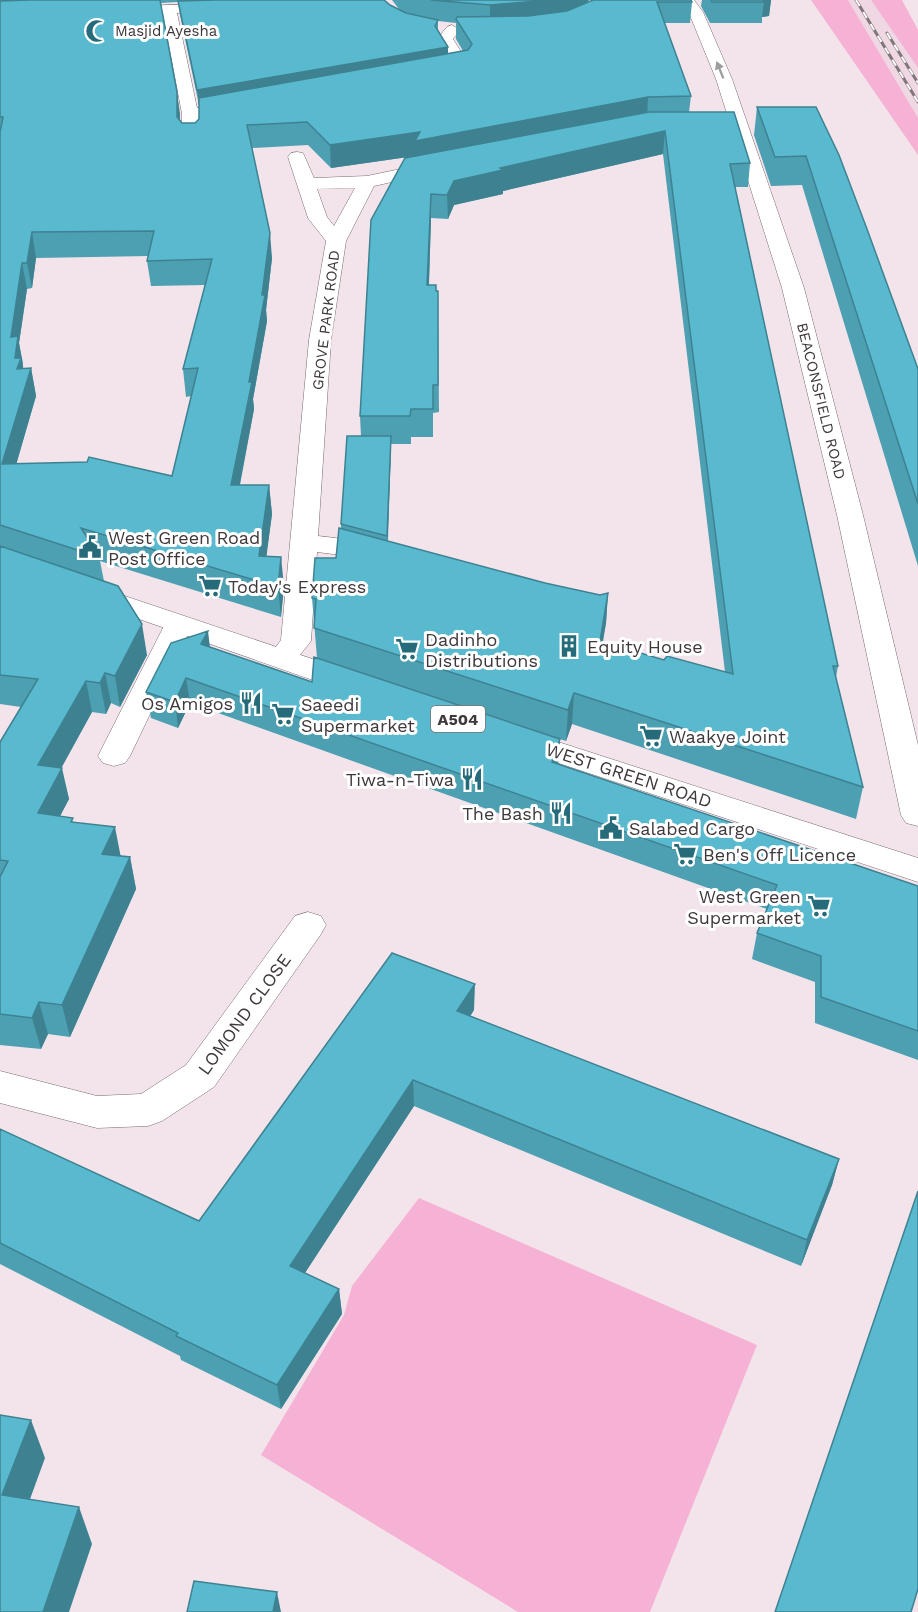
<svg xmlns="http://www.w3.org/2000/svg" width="918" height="1612" font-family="'Work Sans',sans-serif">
<rect width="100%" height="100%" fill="#f3e4eb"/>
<path fill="#efd8e3" d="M848,0H871L918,68V118Z"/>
<path fill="#f6b2d4" d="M811,0H848L918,118V155Z
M871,0H902L918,30V68Z
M419,1198L757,1345L650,1612H518L261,1455L344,1315L352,1286Z"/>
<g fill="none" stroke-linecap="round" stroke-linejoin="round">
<g stroke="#786b71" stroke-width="1">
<path id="minor" d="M681,0H694L703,12L732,79L804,288L863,515L918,745V826L906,823L901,815L837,515L782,288L716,79L689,13Z
M224,3L231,7L229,10L177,13L197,108L244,100L252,105L244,110L199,118L200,136L197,140H185L182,136V114L163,14L117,15L110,11L117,7Z
M452,25L460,30L453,39L470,66C462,74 439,77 428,74L426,71L428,68L452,63L437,39L447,27Z
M297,152L303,153L314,178L367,176L439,161L445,162L448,166L445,170L374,186L346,241L331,340L318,536C336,538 384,543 395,558L391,564L381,566L341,555L317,552L311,641L292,665L282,668L272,665L267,659L281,640L309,340L326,241L308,218L288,157L291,153ZM355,188L334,226L327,217L317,189Z
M179,615L189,618L193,624L130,756L125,763L114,766L103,763L98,756L165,624L169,618Z
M308,912L321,916L326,925L321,934L214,1087L162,1121L148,1126L97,1128L0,1103V1071L97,1096L141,1094L186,1065L295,916Z"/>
</g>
<g stroke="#786b71" stroke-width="1">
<path id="major" d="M89,584L366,677L370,684L366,691L355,693L344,691L79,598L75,592L79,586Z
M518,729L918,858V882L507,746L502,739L507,732Z"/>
</g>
<use href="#minor" fill="#fff" fill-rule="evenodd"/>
<use href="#major" fill="#fff" fill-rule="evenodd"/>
<g stroke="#80767b" stroke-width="3">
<path id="rail" d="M856,0L918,102
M887,33L918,83"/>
</g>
<use href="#rail" stroke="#fff" stroke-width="2" stroke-dasharray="7" stroke-linecap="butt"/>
</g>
<path fill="#4d9fb2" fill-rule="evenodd" d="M0,0H384L390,5L409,14L399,9L392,0H589L587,2H692L690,23H664L691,96L689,112L750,163L748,187H735L838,666L836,677L863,787L856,819L572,724L566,741L317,658L312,598L336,558L341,529V524L361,436L360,416L415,156L331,168L308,145L252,148L272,258L266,310L267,321L253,399L254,409L240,485H269L272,514L266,556L284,586L281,617L100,561L104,581L147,655L120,707L111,703L106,714L92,712L61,768L69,799L60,816L74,822L121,856L130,857L136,889L70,1037L48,1034L41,1049L0,1045V742L21,707L0,704ZM178,2L180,15L199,105V119L195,123H182L180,120L177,92L160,3ZM438,21L456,23V39L463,51L448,54V47L438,31ZM663,154L725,672L664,660L603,642L606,623L608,593L600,595L545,583L388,541L391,444H411V437H433V413L439,412L438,291H436L429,285L431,218L448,219L454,205L503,194V191ZM149,256L147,261L151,286L205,285L183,369L186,397L191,396L172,476L16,464L36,396L31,368L23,369V363L19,343L27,289L32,288L36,258Z
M702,0H771L769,16L762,17V23H710L701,6Z
M757,107H816L918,369V566L802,185L771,186L754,135Z
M210,647L312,682L560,739L558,764L918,886V1060L815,1023V982L752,959L757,933L767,909L190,703L178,728L151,718L146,692Z
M474,1010L470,1016L839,1159L832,1185L801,1266L414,1106L305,1273L339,1289L342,1314L281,1409L181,1360L180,1356L0,1264V1129L199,1221Z"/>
<path fill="#3e8291" d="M550,0H589L582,8L490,25V5Z
M761,0H771L769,16L762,17L764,2Z
M448,47V61L199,105L197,90Z
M177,92L180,114V140L177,117Z
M648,97L647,120L415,164V156L331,168L330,145Z
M665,131L663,154L503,191V194L454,205L448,219L447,195L454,181L500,168Z
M431,194V218L428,311L427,285Z
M32,232L36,258L32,288L27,263Z
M270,233L272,258L266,310L267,321L253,399L254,409L234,514L231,485L249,382Z
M22,263L27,289L19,343L26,384L31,368L36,396L8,493L2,464L11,337Z
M391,436V448L387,549V536Z
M269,485L272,514L263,583L259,556Z
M281,557L284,586L281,617L278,587Z
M608,593L606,623L597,671L600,641Z
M142,624L147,655L120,707L115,676Z
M208,631L211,656L201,644Z
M105,673L111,703L106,714L100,683Z
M186,678L190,703L178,728L175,702Z
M86,681L92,712L46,796L38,765Z
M574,693L572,724L566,741L568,710Z
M560,739L558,765L552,762Z
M62,768L69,799L45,845L38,813Z
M115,827L121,858L102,854Z
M130,857L136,889L70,1037L62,1005Z
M475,984L474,1010L457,1037V1011Z
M39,1002L48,1034L41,1049L32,1018Z
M413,1080L414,1106L293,1291L290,1266Z
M839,1159L832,1185L801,1266L807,1240Z
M339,1289L342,1314L281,1409L277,1385Z
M31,1420L45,1458L18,1532L2,1495Z
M79,1507L92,1544L69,1612H43Z
M277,1592L281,1612H273Z"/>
<path fill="#59b9cf" stroke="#3e8291" stroke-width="1.5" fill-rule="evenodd" d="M29,0H160L177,92V117L182,123H195L199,119V98L468,50L472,44L456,19L457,17L528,16L567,11L593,0H691L692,2H657L691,96L648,97L415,141L420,132L330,145L307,122L247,125L270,233L262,295H265L249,382H252L231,485H269L259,556L281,557L278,587L81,528L99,557L0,525V132L3,117H0V1ZM154,231L147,261L212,259L183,369L198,368L172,476L89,457L87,462L2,464L31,368L17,369L21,358H15L18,336L11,337L22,263H27L32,232Z
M215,0H384L390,5L406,13L438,20L435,26L448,47L197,90L178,1Z
M431,0H550L490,5Z
M711,0H763L764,2H712Z
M757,107H816L839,155L867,229L918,369V504L806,156L775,157Z
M649,112H734L750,163L730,164L838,666H833L863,787L574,693L568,710L314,628L316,599L312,598L315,558H336L339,528L545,583L600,595L608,593L600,641L664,660L667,656L733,674L665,131L500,168L503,170L454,181L447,195L431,194L427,285H436V291H438V385H433V409H411L410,416H360L371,220L405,158Z
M347,436H391L387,536L341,524Z
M0,546L118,586L142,624L115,676L105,673L100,683L86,681L38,765L62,768L38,813L73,818L71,822L115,827L102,854L130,857L62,1005L39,1002L32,1018L0,1014V877L8,861L0,860V742L38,679L0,675Z
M208,631L201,644L312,682L314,657L560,739L552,762L918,886V1031L821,997V956L757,933L777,885L186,678L175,702L146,692L171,643Z
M392,953L475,984L457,1011L839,1159L807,1240L413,1080L290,1266L339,1289L277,1385L176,1336L178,1333L0,1243V1129L199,1221Z
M918,1191V1589L911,1612H775Z
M0,1415L31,1420L2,1495L79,1507L43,1612H0Z
M194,1581L277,1592L273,1612H187Z"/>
<defs><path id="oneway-solid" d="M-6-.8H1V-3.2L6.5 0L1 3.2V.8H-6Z" transform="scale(1.5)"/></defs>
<use fill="#9e9c9d" href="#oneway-solid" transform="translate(720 70) rotate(-112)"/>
<defs>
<g id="mosque-bare" transform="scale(1.8)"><path d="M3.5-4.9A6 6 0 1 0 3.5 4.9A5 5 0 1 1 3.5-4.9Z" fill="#256b7a" stroke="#fff" stroke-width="2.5" paint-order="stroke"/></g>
<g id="civic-bare" transform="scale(1.8)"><path d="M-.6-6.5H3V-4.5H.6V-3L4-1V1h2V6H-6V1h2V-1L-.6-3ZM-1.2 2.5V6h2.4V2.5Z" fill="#256b7a" stroke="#fff" stroke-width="2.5" paint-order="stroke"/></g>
<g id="supermarket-bare" transform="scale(1.8)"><path d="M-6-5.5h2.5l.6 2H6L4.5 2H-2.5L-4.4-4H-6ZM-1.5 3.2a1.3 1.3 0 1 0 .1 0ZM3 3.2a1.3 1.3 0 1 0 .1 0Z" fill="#256b7a" stroke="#fff" stroke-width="2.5" paint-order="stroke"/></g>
<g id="building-bare" transform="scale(1.8)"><path d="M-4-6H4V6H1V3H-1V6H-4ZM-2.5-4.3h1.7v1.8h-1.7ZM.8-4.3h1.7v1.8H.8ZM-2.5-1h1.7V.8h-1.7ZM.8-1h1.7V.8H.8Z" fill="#256b7a" stroke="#fff" stroke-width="2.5" paint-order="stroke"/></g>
<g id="restaurant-bare" transform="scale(1.8)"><path d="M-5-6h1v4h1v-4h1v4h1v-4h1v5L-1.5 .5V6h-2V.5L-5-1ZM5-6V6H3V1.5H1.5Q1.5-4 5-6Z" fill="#256b7a" stroke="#fff" stroke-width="2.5" paint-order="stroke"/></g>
</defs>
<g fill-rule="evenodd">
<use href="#mosque-bare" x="97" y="31"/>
<use href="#civic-bare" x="90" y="547"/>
<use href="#supermarket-bare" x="210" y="586"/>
<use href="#building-bare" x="569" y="646"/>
<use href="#supermarket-bare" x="407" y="649"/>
<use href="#restaurant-bare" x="251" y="703"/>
<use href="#supermarket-bare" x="283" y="714"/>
<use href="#supermarket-bare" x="651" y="736"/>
<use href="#restaurant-bare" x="472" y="779"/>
<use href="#restaurant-bare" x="561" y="813"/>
<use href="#civic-bare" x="611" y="828"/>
<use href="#supermarket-bare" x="685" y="854"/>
<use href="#supermarket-bare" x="819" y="906"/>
</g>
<g text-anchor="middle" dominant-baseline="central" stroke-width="6" stroke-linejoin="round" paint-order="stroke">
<g font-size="15" fill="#3e383b" stroke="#fff" text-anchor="start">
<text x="115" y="31">Masjid Ayesha</text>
</g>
<g font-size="15" fill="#3e383b" stroke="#fff">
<text transform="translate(326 320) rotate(-83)">GROVE PARK ROAD</text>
<text transform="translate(821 401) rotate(76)">BEACONSFIELD ROAD</text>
</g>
<rect fill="#fff" stroke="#787476" stroke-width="1.5" x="431" y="706" width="54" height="26" rx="4.5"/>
<g font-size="16" font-weight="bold" fill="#3e383b">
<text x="458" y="719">A504</text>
</g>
<g font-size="18" fill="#3e383b" stroke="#fff" text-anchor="start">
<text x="108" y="537">West Green Road<tspan x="108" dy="21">Post Office</tspan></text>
<text x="228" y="586">Today's Express</text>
<text x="425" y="639">Dadinho<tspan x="425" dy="21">Distributions</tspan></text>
<text x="587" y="646">Equity House</text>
<text x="233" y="703" text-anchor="end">Os Amigos</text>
<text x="301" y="704">Saeedi<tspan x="301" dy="21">Supermarket</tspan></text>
<text x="669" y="736">Waakye Joint</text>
<text x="454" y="779" text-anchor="end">Tiwa-n-Tiwa</text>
<text x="543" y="813" text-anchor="end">The Bash</text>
<text x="629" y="828">Salabed Cargo</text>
<text x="703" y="854">Ben's Off Licence</text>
<text x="801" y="896" text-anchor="end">West Green<tspan x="801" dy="21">Supermarket</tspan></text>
</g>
<g font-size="18" fill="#3e383b" stroke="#fff">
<text transform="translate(629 775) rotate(18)">WEST GREEN ROAD</text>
<text transform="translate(244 1014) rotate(-54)">LOMOND CLOSE</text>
</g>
</g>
</svg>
